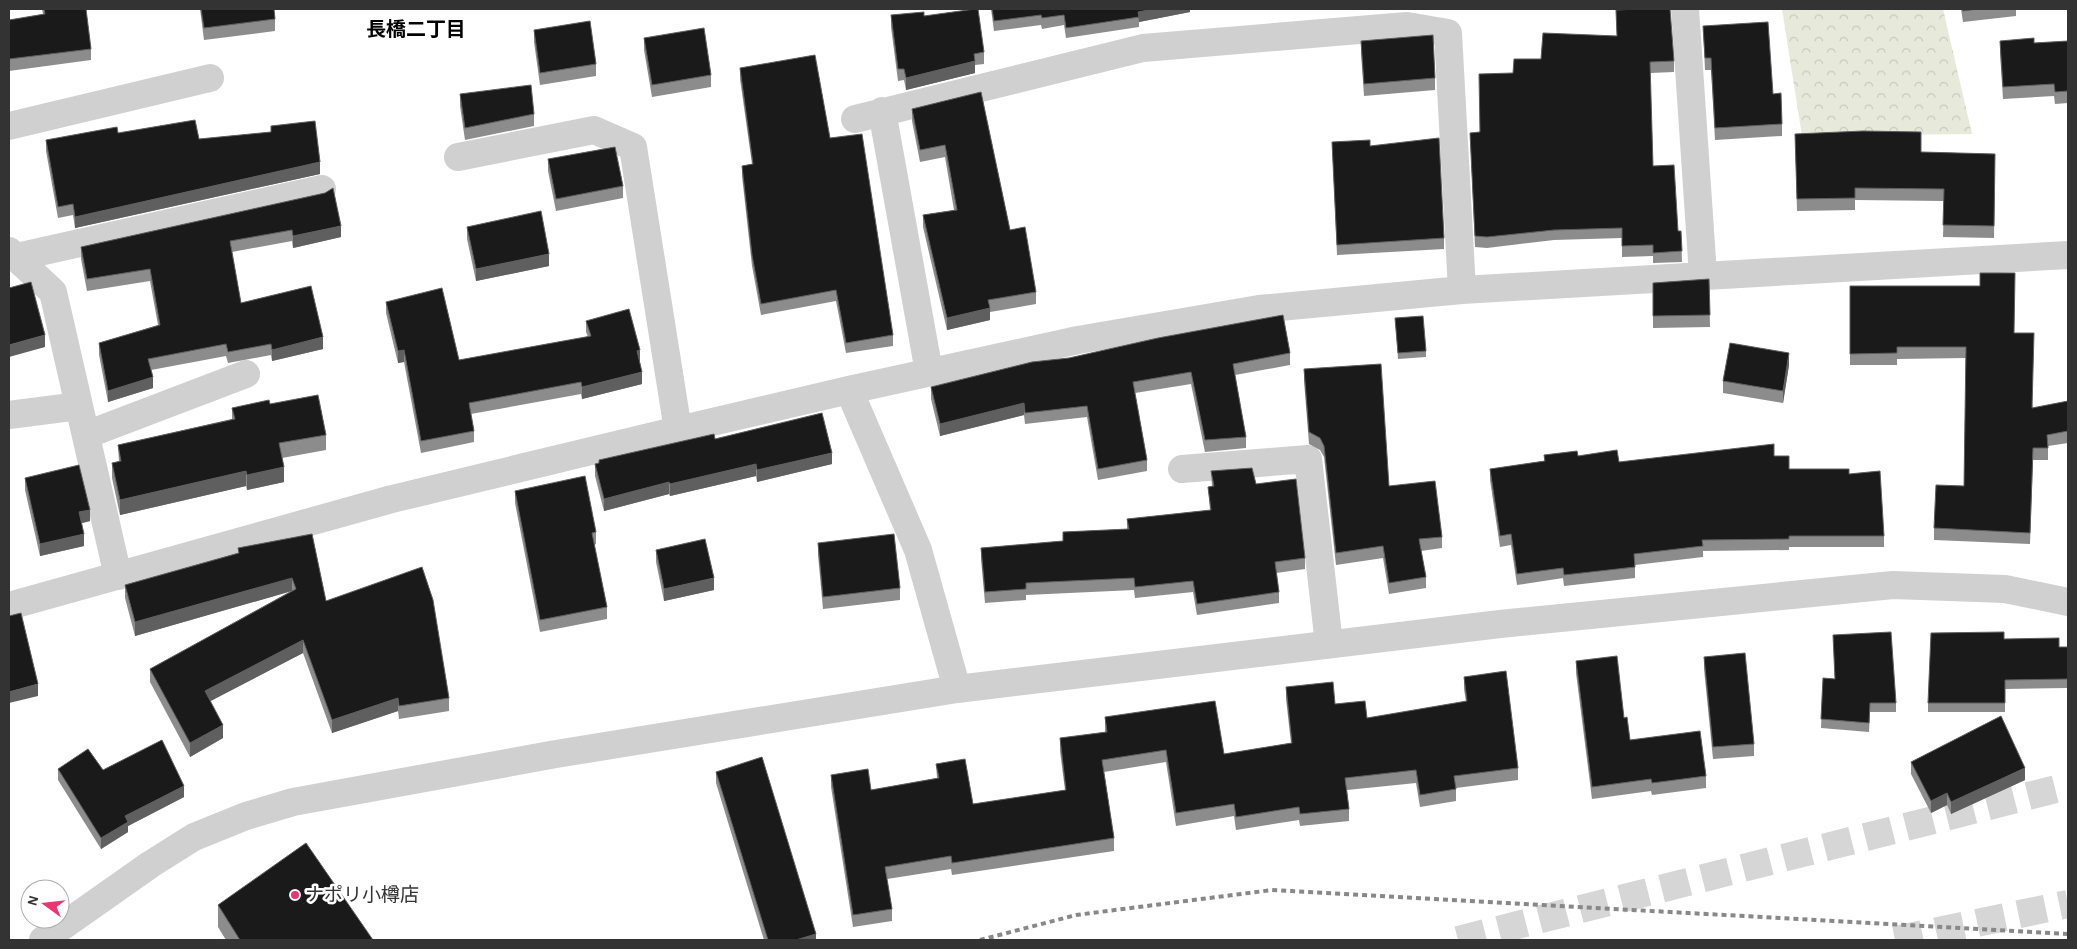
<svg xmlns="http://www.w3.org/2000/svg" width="2077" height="949" font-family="'Alegreya Sans','Noto Sans JP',sans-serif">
<defs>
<pattern id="forest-crowns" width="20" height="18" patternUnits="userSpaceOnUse" patternTransform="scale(1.25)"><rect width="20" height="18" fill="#e7eadb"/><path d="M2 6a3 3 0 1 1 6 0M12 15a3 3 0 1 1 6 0" fill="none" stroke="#c7c9bc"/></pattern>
</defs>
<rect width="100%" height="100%" fill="#fff"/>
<path fill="url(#forest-crowns)" d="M1782,9H1943L1972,134L1802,136Z"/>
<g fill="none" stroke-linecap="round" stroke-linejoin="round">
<path stroke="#d6d6d6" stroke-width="28" stroke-dasharray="28 14" stroke-linecap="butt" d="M1458,940L2068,786
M1895,940L2068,904"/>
<path stroke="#d0d0d0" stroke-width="28" d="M1685,9L1703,275
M882,111L929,372
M855,119L1143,48L1407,26L1448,33L1462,290
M9,126L210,78
M458,157L594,130L633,147L678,430
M9,251L53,292L118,576
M17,257L322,189
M849,390L918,550L957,689
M9,415L79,406
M86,435L246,374
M1182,469L1308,459L1329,644
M9,606L392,499L678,430L849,390L1078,340L1259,309L1462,290L2068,255"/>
<path stroke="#d0d0d0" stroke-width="28" d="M43,940L151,864L194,837L246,816L293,802L556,754L957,689L1500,624L1893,585L2005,589L2068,602"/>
<path stroke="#888" stroke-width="4" stroke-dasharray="5 4" stroke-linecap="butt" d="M980,940L1076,915L1272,890L2068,934"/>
</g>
<path fill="#8c8c8c" d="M42,9H86L91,49V60L9,71V20L43,14Z
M200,9H274L275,19V31L204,40Z
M991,9H1190V12L1139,22V27L1066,38L1064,25L1042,29L1041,25L994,31Z
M1961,9H2016V16L1963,22Z
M1616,10L1674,61V72L1650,73L1653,166L1678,231H1681L1682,262L1653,263V256L1622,257V238L1554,240L1487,248L1475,247L1470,133L1479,132L1513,73L1541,59L1617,36Z
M891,15L924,16L984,52V64L975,65V73L906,90L904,80L898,81L891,27Z
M1703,26L1782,124V136L1715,140L1711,70H1705Z
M534,30L596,64V76L540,85L534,42Z
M644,38L711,75V87L652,97L644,50Z
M1361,41L1435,78V90L1364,96L1361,53Z
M2000,41L2034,43L2068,41V103L2055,104L2054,96L2003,99L2000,53Z
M740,68L830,138L893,335V346L846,353L836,301L761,315L752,266L742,176V166L752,164L740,79Z
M981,92L1010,230L1036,292V304L990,312V320L947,330L923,227V215L954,210L945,157L920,162L912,121V109Z
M460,94L534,114V126L465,140L460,106Z
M271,126L320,174L75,228L73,215L58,218L46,151V140L118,133L199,139L271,132Z
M1795,134L1921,152L1995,154L1994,238L1943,237L1944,201L1855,200V210L1797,211Z
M1332,142L1444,238V249L1337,255Z
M548,159L623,186V198L556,211L548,171Z
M325,193L341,237L293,248L292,241L232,252L241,303L323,349L272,361L271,355L228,363L226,356L151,370L153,388L108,402L99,355V343L158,325L150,281L87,291L81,259V247Z
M467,227L549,266L476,281L467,239Z
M1709,279L1710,327L1653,328V283Z
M1850,286L2014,333L2033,408L2068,401V443L2048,446V460H2033L2030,544L1934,540V528L1964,486L1966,358L1897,359V365H1850Z
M386,302L459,360L588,337L586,332V321L640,362L642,384L582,399L581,394L471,414L474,431V442L421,453L404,362L398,363L386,313Z
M1395,318L1426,351V357L1398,359Z
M1290,353V365L1235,375L1246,437V448L1205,452L1191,384L1135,393L1147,460V471L1098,480L1087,417L1025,424L1024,415L940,436L931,399V387Z
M1789,365L1783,403L1723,393V381Z
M1304,369L1389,486L1442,537V548L1421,551L1426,577V588L1389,594L1383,558L1336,565L1324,457L1320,450L1309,444L1304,381Z
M270,404L326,435V450L282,458L284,482L247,490L246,486L120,515L112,478V463L119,462L118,445L232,419V408Z
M715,439L832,464L757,482L756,476L670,496L669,494L604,511L595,476V464L599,463V460Z
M1544,455L1578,456L1619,462L1774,456L1789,469L1849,474L1884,536V547H1789V550L1703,551V557L1635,565V578L1564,586L1563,578L1517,585L1511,545L1500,547L1490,480V469L1544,461Z
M1211,471L1256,484L1305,558V569L1276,573L1279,592V603L1197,615L1193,592L1135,598L1134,590L1026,595V600L985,603L981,559V548L1063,541V532L1127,529V519L1210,510L1208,487L1212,486Z
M25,478L90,521L81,523L84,546L40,556L25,490Z
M515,491L596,532V544L594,545L607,607V619L540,632L515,503Z
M312,534L326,601L449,698V711L399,719L398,711L332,733L303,653L210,701L223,738L190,757L150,682V669L291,591L135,636L125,598V585L238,553V548Z
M818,543L900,588V600L823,609L818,555Z
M656,550L714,590L664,601L656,562Z
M2004,639L2059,647H2068V688L2005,689V712H1928V703Z
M1704,657L1754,744V756L1713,759L1704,669Z
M1576,661L1624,718L1630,740L1706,776V788L1652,795L1651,791L1592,799L1576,673Z
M1464,677L1518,768V780L1456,788V801L1420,807L1416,783L1347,790L1349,809V821L1300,826L1299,820L1236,830L1234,816L1176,826L1166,762L1104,772L1114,838V851L952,875L951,869L887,879L892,909V921L853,927L831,787V775L871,790L937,778L936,764L973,804L1065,790L1060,751V738L1105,732V717L1224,754L1291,743L1286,699V687L1335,704L1367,718L1466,702L1464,689Z
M1823,678L1896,703V712H1870L1869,732L1821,728Z
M1911,762L2025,780L1951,814L1947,805L1931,813L1911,774Z
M58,769L103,770L184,797L128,826V832L101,849L58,780Z
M716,772L816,940H764L716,783Z
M218,905L373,940H226L218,927Z"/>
<path fill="#5f5f5f" d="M1154,9H1190V12L1139,22L1138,12Z
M975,61V73L906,90V78Z
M320,162V174L75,228V217Z
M341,226V237L293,248V236Z
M549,254V266L476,281V269Z
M990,308V320L947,330V318Z
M45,335V347L9,357V345Z
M323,337V349L272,361V350Z
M404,350V362L398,363V351Z
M640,350V362L637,363V351Z
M1789,353V365L1783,403V391Z
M642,372V384L582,399V387Z
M153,377V388L108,402V391Z
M1024,403V415L940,436V424Z
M832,453V464L757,482V470Z
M756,464V476L670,496V484Z
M284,467V482L247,490V475Z
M246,471V486L120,515V500Z
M669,482V494L604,511V499Z
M90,510V521L79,524V512Z
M84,534V546L40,556V544Z
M292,578V591L135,636V622Z
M714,578V590L664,601V589Z
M303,640V653L205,704V691Z
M38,684V696L9,703V692Z
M398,698V711L332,733V720Z
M223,725V738L190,757V743Z
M2025,768V780L1951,814V802Z
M184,786V797L128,826V832L101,849V838L125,816Z
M1947,793V805L1931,813V801Z
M816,934V940H796Z"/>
<path fill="#1a1a1a" stroke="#5f5f5f" d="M44,9H86L91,49L9,59V20L45,14Z
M201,9H274L275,19L204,28Z
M975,9H978L984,52L974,54L975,61L906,78L904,69H898L891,15L924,12V16Z
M992,9H1154L1138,12L1139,17L1066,28L1064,15L1042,18L1041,15L994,21Z
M1639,9H1670L1674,61L1650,62L1653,166L1674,165L1678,231H1681L1682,251L1653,253V245L1622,246V228L1554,230L1487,237L1475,236L1470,133L1480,132L1479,74L1513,73L1514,59H1541L1543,33L1617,36L1616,10Z
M1962,9H1978L1963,11Z
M590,21L596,64L540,73L534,30Z
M1768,22L1773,94L1781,93L1782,124L1715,128L1711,58H1705L1703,26Z
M704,28L711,75L652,85L644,38Z
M1433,35L1435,78L1364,84L1361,41Z
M2034,38V43L2068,41V91L2055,92L2054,84L2003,87L2000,41Z
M815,55L830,138L862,134L893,335L846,343L836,290L761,304L752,255L742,166L753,164L740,68Z
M531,85L534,114L465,128L460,94Z
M981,92L1010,230L1025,227L1036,292L988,300L990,308L947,318L923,215L957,210L945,145L920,150L912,109Z
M195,120L199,139L271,132V126L315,121L320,162L75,217L73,204L58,207L46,140L117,127L118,133Z
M1863,131L1921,132V152L1995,154L1994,226L1943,225L1944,189L1855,188V198L1797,199L1795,134Z
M1439,138L1444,238L1337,245L1332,142L1370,140V146Z
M615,147L623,186L556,199L548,159Z
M333,188L341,226L293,236L292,230L230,241L241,303L311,286L323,337L272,350L271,344L228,352L226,344L148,359L153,377L108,391L99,343L160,325L150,269L87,279L81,247L325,193Z
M541,211L549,254L476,269L467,227Z
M1980,273H2015L2014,333H2034L2032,408L2068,401V431L2047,435L2048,448H2033L2030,533L1934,528L1936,485L1964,486L1966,347H1897V353L1850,354V286H1980Z
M1709,279L1710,315L1653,316V283Z
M31,282L45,335L9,345V288Z
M442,288L459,360L591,336L586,321L629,309L640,350L637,351L642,372L582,387L581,382L469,403L474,431L421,441L404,350L398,351L386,302Z
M1283,315L1290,353L1233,364L1246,437L1205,440L1191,372L1133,382L1147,460L1098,469L1087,406L1025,413L1024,403L940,424L931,387L1032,362L1069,358L1158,338Z
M1423,316L1426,351L1398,353L1395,318Z
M1730,343L1789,353L1783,391L1723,381Z
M1381,364L1389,486L1435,481L1442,537L1419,539L1426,577L1389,583L1383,546L1336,553L1324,446L1320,438L1309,432L1304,369Z
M318,395L326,435L279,443L284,467L247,475L246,471L120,500L112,463L121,461L118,445L235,419L232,408L269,400L270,404Z
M822,413L832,453L757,470L756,464L670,484L669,482L604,499L595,464L599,463V460L714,434L715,439Z
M1774,444V456H1789V469H1849V474L1880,471L1884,536H1789V539L1702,540L1703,546L1634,554L1635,567L1564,575L1563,568L1517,574L1511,534L1500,536L1490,469L1545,461L1544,455L1577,451L1578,456L1617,450L1619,462Z
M79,465L90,510L79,512L84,534L40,544L25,478Z
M1252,468L1256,484L1296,479L1305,558L1275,562L1279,592L1197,604L1193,581L1135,587L1134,578L1026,583V589L985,592L981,548L1063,541V532L1129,529L1127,519L1211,510L1208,487L1214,486L1211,471Z
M585,476L596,532L592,533L607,607L540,620L515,491Z
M312,534L326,601L422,567L433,600L449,698L399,706L398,698L332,720L303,640L205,691L223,725L190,743L150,669L296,589L292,578L135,622L125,585L239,553L238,548Z
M894,534L900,588L823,597L818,543Z
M705,539L714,578L664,589L656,550Z
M21,613L38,684L9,692V616Z
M1891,632L1896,703H1870L1869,723L1821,719L1823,678L1835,679L1833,635Z
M2004,632V639L2059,638V647H2068V679L2005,680V703H1928L1931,633Z
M1745,653L1754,744L1713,747L1704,657Z
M1617,656L1624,718L1627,717L1630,740L1700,731L1706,776L1652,783L1651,779L1592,787L1576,661Z
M1506,671L1518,768L1454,776L1456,789L1420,795L1416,770L1345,778L1349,809L1300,814L1299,807L1236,817L1234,804L1176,813L1166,750L1102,760L1114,838L952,863L951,856L885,867L892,909L853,915L831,775L868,769L871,790L939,778L936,764L965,759L973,804L1066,790L1060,738L1107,732L1105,717L1215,701L1224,754L1292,743L1286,687L1333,682L1335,704L1365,701L1367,718L1467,701L1464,677Z
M2001,716L2025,768L1951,802L1947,793L1931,801L1911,762Z
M162,740L184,786L125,816L128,822L101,838L58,769L88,749L103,770Z
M762,757L816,934L796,940H768L716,772Z
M306,843L373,940H240L218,905Z"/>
<circle fill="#eb3470" stroke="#fff" stroke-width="2" cx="295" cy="895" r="5"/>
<g text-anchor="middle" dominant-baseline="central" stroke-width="5" stroke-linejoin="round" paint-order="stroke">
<g font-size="19" fill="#333" stroke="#fff" text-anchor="start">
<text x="305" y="895">ナポリ小樽店</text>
</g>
<g font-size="20" font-weight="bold" fill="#000" stroke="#fff">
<text x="416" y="30">長橋二丁目</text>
</g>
</g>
<rect width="2077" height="949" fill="none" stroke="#333333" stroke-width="20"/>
<g transform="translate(45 904) rotate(285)"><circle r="24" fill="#ffffff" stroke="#adadad"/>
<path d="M0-4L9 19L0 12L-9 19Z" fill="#eb3470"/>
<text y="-8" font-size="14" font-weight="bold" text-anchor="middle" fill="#333333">N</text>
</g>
</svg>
